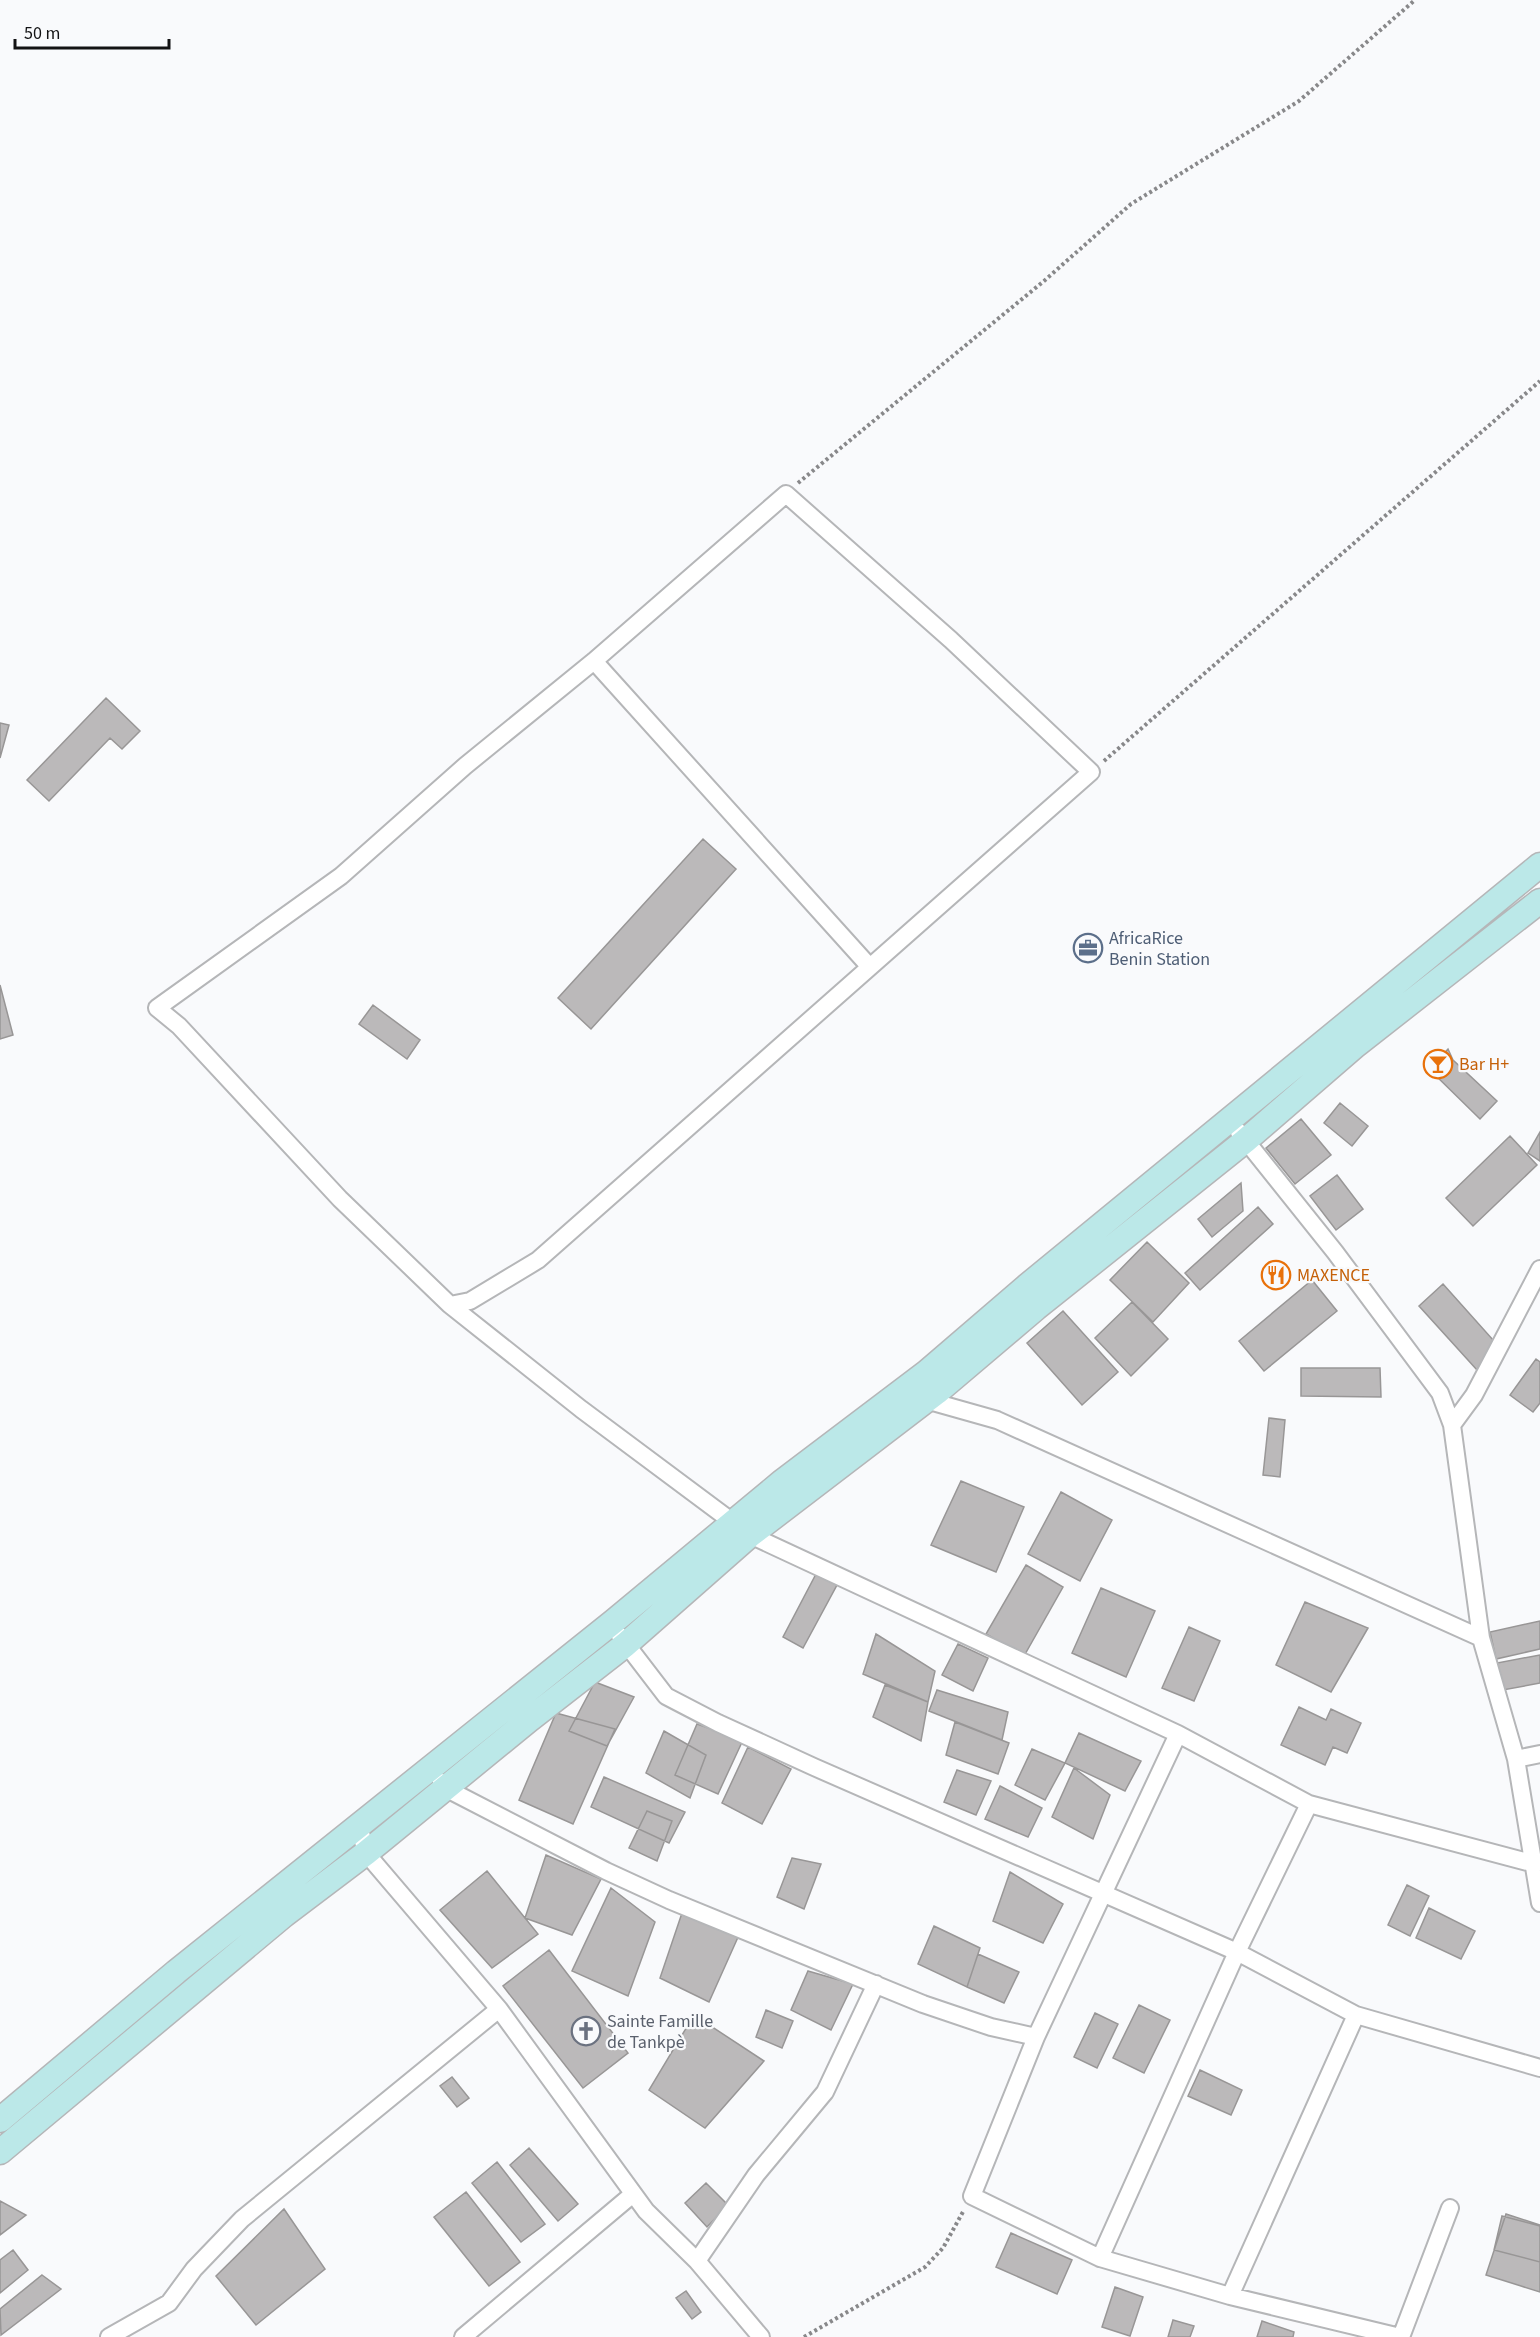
<svg xmlns="http://www.w3.org/2000/svg" width="1540" height="2337" font-family="'Source Sans 3',sans-serif">
<rect width="100%" height="100%" fill="#f9fafc"/>
<path fill="#bbb9ba" stroke="#989696" stroke-width="1.5" d="M106,698L140,731L122,749L110,738L49,801L27,780Z
M0,723L9,725L0,758Z
M703,839L736,869L591,1029L558,998Z
M0,985L13,1035L0,1039Z
M373,1005L420,1040L407,1059L359,1024Z
M1448,1049L1453,1060L1497,1101L1480,1119L1429,1069Z
M1340,1103L1368,1126L1352,1146L1324,1123Z
M1301,1119L1331,1155L1295,1184L1266,1148Z
M1540,1132V1161L1528,1153Z
M1510,1136L1537,1165L1473,1226L1446,1198Z
M1337,1175L1363,1209L1336,1230L1310,1196Z
M1241,1183L1243,1211L1212,1237L1198,1219Z
M1258,1207L1273,1224L1200,1290L1185,1273Z
M1147,1242L1189,1283L1153,1322L1110,1280Z
M1312,1280L1337,1311L1264,1371L1239,1341Z
M1443,1284L1494,1341L1477,1370L1419,1306Z
M1132,1302L1168,1339L1131,1376L1095,1338Z
M1063,1311L1118,1372L1082,1405L1027,1343Z
M1536,1359L1540,1362V1403L1533,1412L1510,1395Z
M1301,1368H1380L1381,1397L1301,1396Z
M1269,1418L1285,1420L1280,1477L1263,1475Z
M961,1481L1024,1507L996,1572L931,1545Z
M1061,1492L1112,1520L1080,1581L1028,1554Z
M1026,1565L1063,1587L1024,1656L986,1634Z
M816,1574L837,1585L803,1648L783,1637Z
M1101,1588L1155,1611L1126,1677L1072,1653Z
M1305,1602L1368,1628L1331,1692L1276,1665Z
M1540,1621V1649L1496,1659L1490,1632Z
M1189,1627L1220,1641L1194,1701L1162,1688Z
M876,1634L935,1671L928,1702L863,1674Z
M958,1644L988,1658L973,1691L942,1675Z
M1540,1655V1683L1503,1690L1497,1663Z
M595,1682L634,1697L607,1746L569,1731Z
M885,1685L928,1702L921,1741L873,1717Z
M937,1690L1008,1712L1002,1740L929,1711Z
M1299,1707L1326,1720L1331,1709L1361,1723L1347,1753L1333,1747L1325,1765L1281,1745Z
M556,1713L615,1729L573,1824L519,1800Z
M955,1722L1009,1743L998,1774L946,1755Z
M697,1724L743,1740L718,1794L675,1775Z
M664,1731L706,1755L690,1798L646,1773Z
M1079,1733L1141,1761L1125,1791L1065,1763Z
M748,1747L791,1769L762,1824L722,1803Z
M1032,1749L1065,1763L1045,1800L1015,1785Z
M1074,1768L1110,1795L1093,1839L1052,1817Z
M957,1770L991,1781L976,1815L944,1802Z
M604,1777L685,1812L669,1843L591,1807Z
M1000,1786L1042,1808L1028,1837L985,1819Z
M647,1811L672,1821L657,1861L629,1848Z
M546,1855L601,1879L572,1935L525,1918Z
M792,1858L821,1864L804,1909L777,1897Z
M487,1871L538,1934L492,1968L440,1910Z
M1010,1872L1063,1904L1043,1943L993,1921Z
M1407,1885L1429,1896L1410,1936L1388,1925Z
M611,1888L655,1922L628,1996L572,1971Z
M1429,1908L1475,1931L1461,1959L1416,1938Z
M682,1913L739,1935L709,2002L660,1978Z
M934,1926L980,1948L967,1987L918,1964Z
M549,1950L628,2053L583,2088L503,1986Z
M978,1954L1019,1972L1004,2003L967,1987Z
M808,1971L853,1984L831,2030L791,2010Z
M1139,2005L1170,2020L1144,2073L1113,2058Z
M766,2010L793,2021L782,2048L756,2037Z
M1095,2013L1118,2024L1097,2068L1074,2057Z
M694,2015L764,2061L705,2128L649,2090Z
M1200,2070L1242,2090L1231,2115L1188,2096Z
M452,2077L469,2098L457,2107L440,2086Z
M529,2148L578,2204L558,2221L510,2165Z
M497,2162L545,2224L521,2242L472,2183Z
M706,2183L728,2205L707,2227L685,2203Z
M466,2192L520,2262L489,2286L434,2217Z
M0,2201L26,2215L0,2235Z
M284,2209L325,2269L256,2325L216,2276Z
M1506,2214L1540,2225V2292L1486,2275Z
M1502,2216L1540,2226V2262L1494,2250Z
M1011,2233L1072,2260L1057,2294L996,2267Z
M13,2250L28,2270L0,2293V2260Z
M42,2275L61,2289L1,2335L0,2309Z
M1115,2287L1143,2297L1130,2336L1102,2327Z
M686,2291L701,2312L692,2319L676,2298Z
M1173,2320L1194,2326L1190,2337H1168Z
M1262,2321L1294,2332L1293,2337H1257Z"/>
<g fill="none" stroke-linecap="round" stroke-linejoin="round">
<g stroke="#b5b6b8" stroke-width="20">
<path id="street" d="M594,661L869,966
M1239,1132L1335,1252L1440,1393L1452,1425L1481,1638L1516,1759L1540,1903
M450,1305L470,1301L538,1260L1091,772L951,640L786,494L594,661L465,766L341,876L157,1008L179,1026L340,1199L450,1305L581,1409L750,1535L1178,1734L1309,1804L1535,1864
M922,1395L926,1400L997,1420L1481,1638
M1452,1425L1474,1395L1540,1269
M620,1636L666,1696L718,1723L814,1767L1237,1952L1356,2015L1540,2068
M1178,1734L1036,2037L972,2196L1100,2258L1230,2296L1400,2337
M1516,1759L1540,1754
M441,1782L447,1789L606,1871L669,1900L923,2004L991,2027L1036,2037
M359,1825L366,1853L499,2009L646,2211L697,2261L761,2337
M1100,2258L1237,1952L1309,1804
M697,2261L756,2175L825,2092L876,1984
M1230,2296L1356,2015
M109,2337L169,2303L194,2269L242,2219L499,2009
M463,2337L633,2194
M1401,2337L1450,2208"/>
</g>
<g stroke="#b5b6b8" stroke-width="27">
<path id="secondary" d="M0,2120L176,1972L613,1622L783,1481L927,1372L1027,1286L1540,865
M0,2152L284,1915L366,1853L530,1719L625,1645L750,1535L937,1392L1036,1308L1245,1141L1356,1045L1540,901"/>
</g>
<path stroke="#88888a" stroke-width="4" stroke-dasharray="3 3" stroke-linecap="butt" d="M798,483L1044,281L1131,204L1299,101L1415,0
M1104,761L1540,381
M804,2337L925,2267L943,2248L964,2210"/>
<use href="#street" stroke="#fff" stroke-width="16"/>
<use href="#secondary" stroke="#bbe8e8" stroke-width="24"/>
</g>
<defs>
<g id="office-ring" transform="scale(1.5)"><circle r="9.5" fill="#f9fafc" stroke="#5c6f8a" stroke-width="1.5"/><path d="M-6-3h4V-5.5h4V-3h4V5H-6ZM-1-4.5V-3h2v-1.5ZM-6 0V1H6V0Z" fill="#5c6f8a"/></g>
<g id="bar-ring" transform="scale(1.5)"><circle r="9.5" fill="#f9fafc" stroke="#e8710a" stroke-width="1.5"/><path d="M-6-5H6L.8 .8V4.5H3.5V6h-7V4.5H-.8V.8Z" fill="#e8710a"/></g>
<g id="restaurant-ring" transform="scale(1.5)"><circle r="9.5" fill="#f9fafc" stroke="#e8710a" stroke-width="1.5"/><path d="M-5-6h1v4h1v-4h1v4h1v-4h1v5L-1.5 .5V6h-2V.5L-5-1ZM5-6V6H3V1.5H1.5Q1.5-4 5-6Z" fill="#e8710a"/></g>
<g id="church-ring" transform="scale(1.5)"><circle r="9.5" fill="#f9fafc" stroke="#6b7280" stroke-width="1.5"/><path d="M-1.2-6h2.4v3.5h3.3v2.4h-3.3V6h-2.4V-.1h-3.3v-2.4h3.3Z" fill="#6b7280"/></g>
</defs>
<g fill-rule="evenodd">
<use href="#office-ring" x="1088" y="948"/>
<use href="#bar-ring" x="1438" y="1064"/>
<use href="#restaurant-ring" x="1276" y="1275"/>
<use href="#church-ring" x="586" y="2031"/>
</g>
<g text-anchor="middle" dominant-baseline="central" stroke-width="4.5" stroke-linejoin="round" paint-order="stroke">
<g font-size="18" fill="#4e5e75" stroke="#f9fafc" text-anchor="start">
<text x="1109" y="938">AfricaRice<tspan x="1109" dy="21">Benin Station</tspan></text>
</g>
<g font-size="18" fill="#c56008" stroke="#f9fafc" text-anchor="start">
<text x="1459" y="1064">Bar H+</text>
<text x="1297" y="1275">MAXENCE</text>
</g>
<g font-size="18" fill="#5b616d" stroke="#f9fafc" text-anchor="start">
<text x="607" y="2021">Sainte Famille<tspan x="607" dy="21">de Tankpè</tspan></text>
</g>
</g>
<path d="M15 39v9h154v-9" fill="none" stroke="#131314" stroke-width="3"/>
<text x="24" y="39" font-size="18" fill="#131314" stroke="#f9fafc" stroke-width="4.5" paint-order="stroke">50 m</text>
</svg>
